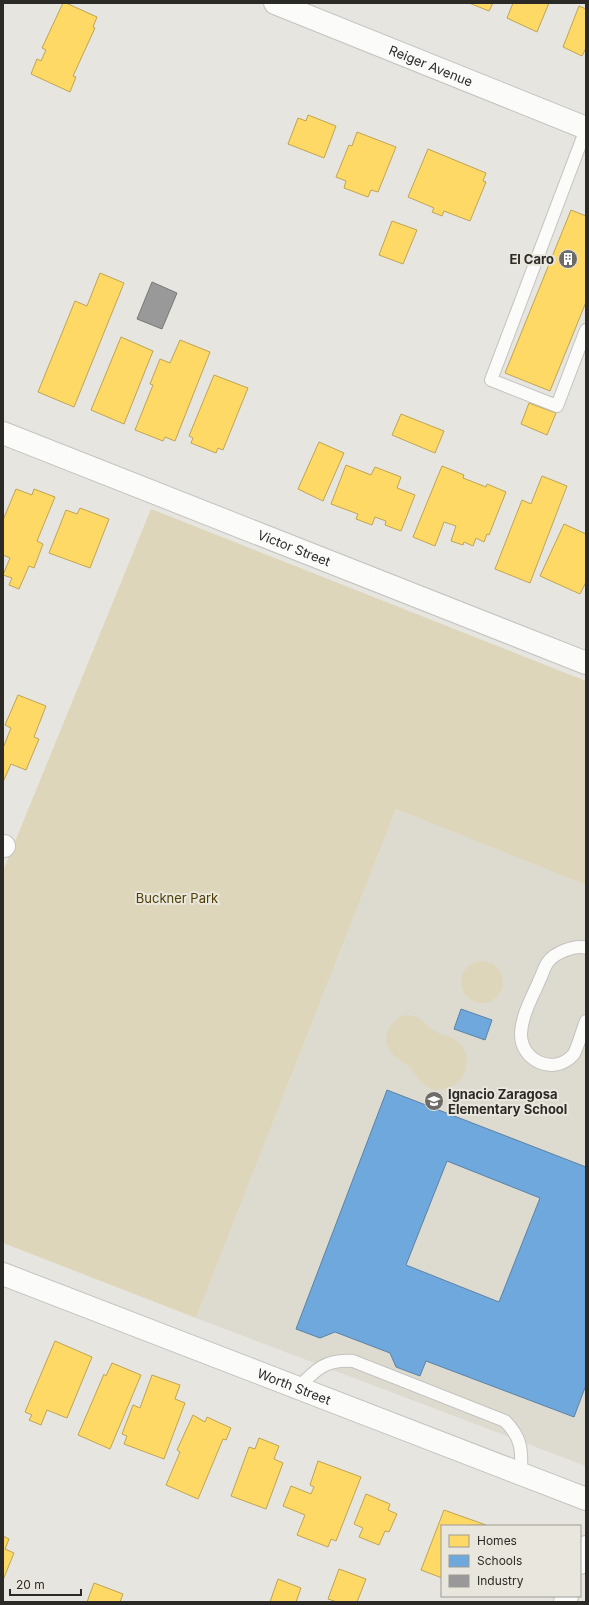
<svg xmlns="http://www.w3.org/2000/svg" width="589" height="1605" font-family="Inter,sans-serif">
<rect width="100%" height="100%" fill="#e6e5e0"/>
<path fill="#dddacf" d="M396,809L586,885V1466L196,1318Z"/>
<path fill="#ded6bb" d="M151,509L586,681V885L396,809L196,1318L3,1243V871Z
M461 982a21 21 0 1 1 42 0a21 21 0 1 1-42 0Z
M406,1015C423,1016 422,1022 434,1031C441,1035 449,1035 456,1040C475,1054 468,1084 445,1089C425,1094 419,1076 407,1065C402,1060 395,1058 391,1052C379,1037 391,1019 406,1015Z"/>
<path fill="#ffd966" stroke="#bfa453" d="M63,3H66L97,17L93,27L95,28L73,76L76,77L70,92L31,74L37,59L41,61L46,50L42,48Z
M469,3H493L489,11Z
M513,3H549L537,32L507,18Z
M579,6L586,9V48L582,56L563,47Z
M308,115L336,126L324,158L288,144L298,118L306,121Z
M357,132L396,147L378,192L371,190L368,197L344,188L346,181L336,177L349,145L352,146Z
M428,149L486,173L483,181L486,182L470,221L444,211L442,216L432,212L434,208L408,197Z
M571,210L586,216V302L550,391L505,373Z
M392,221L417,230L403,264L379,255Z
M100,273L124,283L74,407L38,392L75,301L87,306Z
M121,337L153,351L124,424L91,410Z
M180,340L210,352L175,441L165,437L163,441L135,430L153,385L150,384L160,359L170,363Z
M214,375L248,388L223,450L218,448L216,453L191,443L193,438L189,436Z
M529,403L556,413L547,435L521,424Z
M401,414L444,431L435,453L392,435Z
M319,442L344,453L323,501L298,489Z
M346,465L371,475L375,467L401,477L397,488L415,495L401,531L385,525L386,521L375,517L372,525L356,519L358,514L331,504Z
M442,466L464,475L463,478L486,487L487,484L506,492L489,535L487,534L484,542L476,538L473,546L464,542L463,545L451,541L456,526L444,522L435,546L413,537Z
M542,476L567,486L530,583L495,569L522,500L531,504Z
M16,489L32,495L34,489L55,497L37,541L43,544L34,568L29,566L19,589L9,585L12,578L3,575L10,558L3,555V520Z
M80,508L109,519L90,568L49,553L66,510L77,514Z
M564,524L586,534V582L580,594L540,576Z
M18,695L46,706L34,737L39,739L26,770L11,764L3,782V748L11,728L5,725Z
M55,1341L92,1357L67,1418L47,1410L41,1425L29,1420L32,1415L25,1412Z
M112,1363L141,1375L110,1449L78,1435L104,1374L106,1376Z
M152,1375L180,1385L175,1399L185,1403L164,1459L124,1444L127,1436L122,1434L133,1405L140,1408Z
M193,1415L205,1422L207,1417L231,1428L226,1440L223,1439L198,1499L166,1485L180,1452L177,1450Z
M259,1438L279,1446L274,1459L283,1463L266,1509L231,1496L249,1447L255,1449Z
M318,1461L361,1477L336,1541L331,1539L328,1547L297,1535L305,1515L283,1506L291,1486L311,1494L314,1487L310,1485Z
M366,1494L390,1504L388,1510L397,1514L389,1532L385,1531L379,1545L359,1537L363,1528L354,1524Z
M444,1510L486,1525L442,1526V1578L421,1570Z
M3,1536L9,1539L5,1549L14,1553L3,1580Z
M339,1569L366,1579L357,1602H337L328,1599Z
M278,1579L301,1588L296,1602H270Z
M94,1583L123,1594L120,1602H87Z"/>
<path fill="#6fa8dc" stroke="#5b82a6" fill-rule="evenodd" d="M461,1009L492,1020L485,1040L454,1029Z
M387,1090L586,1167V1385L574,1417L426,1361L420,1376L396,1367L390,1353L335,1332L320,1338L296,1329ZM447,1161L540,1198L499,1302L406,1265Z"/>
<path fill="#999" stroke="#787877" d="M152,282L177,293L162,329L137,319Z"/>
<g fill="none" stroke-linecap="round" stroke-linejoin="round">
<g stroke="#c4c3bf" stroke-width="14">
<path id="service" d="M586,129L491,380L557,406L586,330
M586,948C576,944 554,953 548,962C544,967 543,973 540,979C533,996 522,1014 521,1033C520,1061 554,1076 573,1055C577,1050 583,1028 586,1021
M298,1388C316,1369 326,1359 353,1361L505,1421C522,1438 522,1450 521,1474"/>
</g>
<g stroke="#c4c3bf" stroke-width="24">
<g id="minor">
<path id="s1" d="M275,3L586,128"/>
<path id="s2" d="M3,433L586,663"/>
<path d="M3,846H4"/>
<path id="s3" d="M3,1274L586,1499"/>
</g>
</g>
<g stroke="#c4c3bf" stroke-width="24">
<path id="tertiary" d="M580,1563L586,1547
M565,1602L567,1596"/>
</g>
<use href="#service" stroke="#fbfbfa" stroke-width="12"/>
<use href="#minor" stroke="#fbfbfa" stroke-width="22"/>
<use href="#tertiary" stroke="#fbfbfa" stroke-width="22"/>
</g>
<defs>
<g id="building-disc" transform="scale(1)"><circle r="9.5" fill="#6c6b68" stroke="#e9e7dd"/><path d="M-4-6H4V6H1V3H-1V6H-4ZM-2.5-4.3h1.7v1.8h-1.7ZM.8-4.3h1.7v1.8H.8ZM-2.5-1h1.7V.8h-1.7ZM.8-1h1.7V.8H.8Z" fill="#fff"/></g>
<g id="school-disc" transform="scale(1)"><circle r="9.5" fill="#6c6b68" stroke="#e9e7dd"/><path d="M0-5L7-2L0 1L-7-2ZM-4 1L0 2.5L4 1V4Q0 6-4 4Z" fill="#fff"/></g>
</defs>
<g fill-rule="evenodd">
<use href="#building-disc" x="568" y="259"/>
<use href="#school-disc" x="434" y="1101"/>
</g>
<g text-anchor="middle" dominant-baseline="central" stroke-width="4" stroke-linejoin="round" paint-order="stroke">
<g font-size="13" fill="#2b2a27" stroke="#e9e7dd">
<text stroke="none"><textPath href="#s1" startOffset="168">Reiger Avenue</textPath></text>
<text stroke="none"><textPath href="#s2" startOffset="313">Victor Street</textPath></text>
<text stroke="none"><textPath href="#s3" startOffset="312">Worth Street</textPath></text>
</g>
<g font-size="13" font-weight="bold" fill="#2b2a27" stroke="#e9e7dd" text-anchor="end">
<text x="554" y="259">El Caro</text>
<text x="448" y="1094" text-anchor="start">Ignacio Zaragosa<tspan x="448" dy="15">Elementary School</tspan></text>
</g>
<g font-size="13" fill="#4e3e02" stroke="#e9e7dd">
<text x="177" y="898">Buckner Park</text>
</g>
</g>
<rect width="589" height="1605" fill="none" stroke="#2b2a27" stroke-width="8"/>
<rect x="441" y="1525" width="140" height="72" fill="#e9e7dd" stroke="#9d9b94"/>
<rect x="449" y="1535" width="20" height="12" fill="#ffd966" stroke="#9d9b94"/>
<text x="477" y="1545" font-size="12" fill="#2b2a27">Homes</text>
<rect x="449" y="1555" width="20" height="12" fill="#6fa8dc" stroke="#9d9b94"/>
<text x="477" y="1565" font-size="12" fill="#2b2a27">Schools</text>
<rect x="449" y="1575" width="20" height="12" fill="#999999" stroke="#9d9b94"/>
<text x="477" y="1585" font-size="12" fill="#2b2a27">Industry</text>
<path d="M10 1589v6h71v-6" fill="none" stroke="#2b2a27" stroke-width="2"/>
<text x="16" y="1589" font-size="12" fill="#2b2a27" stroke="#e9e7dd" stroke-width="3" paint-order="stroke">20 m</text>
</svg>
